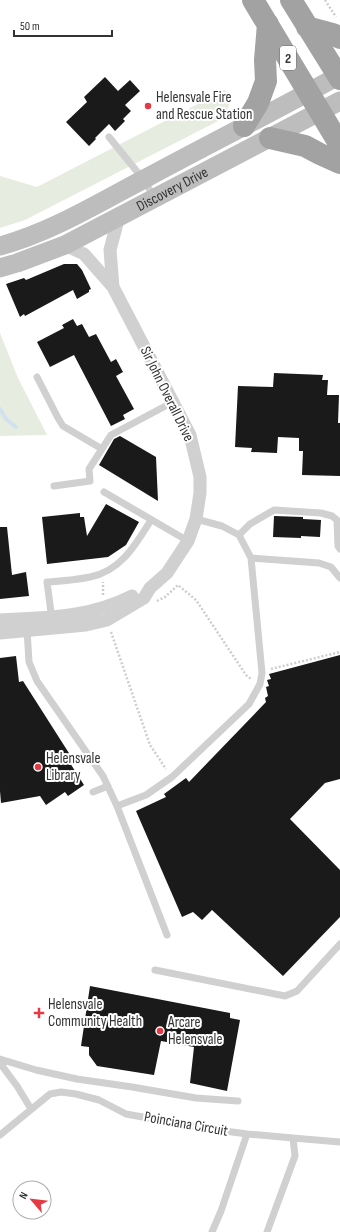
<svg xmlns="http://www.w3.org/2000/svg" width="340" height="1232" font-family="'Sofia Sans Condensed',sans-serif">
<rect width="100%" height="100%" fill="#fff"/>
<path fill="#e6ecdf" d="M225,90C232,104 229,110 220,120L25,220L0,228V176L37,187Z
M0,333L18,378L47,435L0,436Z"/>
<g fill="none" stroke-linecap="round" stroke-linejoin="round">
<path stroke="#cfe2ee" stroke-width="4" d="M0,409L6,419L16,427"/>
</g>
<path fill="#1a1a1a" d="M105,77L118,91L130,80L140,91L125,105L131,111L123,119L125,121L115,131L109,124L95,138L96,139L89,146L66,122L87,102L84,97Z
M64,264H77L82,270L91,289L89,290V292L77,299L73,290L25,316L24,314L20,317L6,284L24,278L26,280Z
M73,319L77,326L82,324L89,337L96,334L111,362L116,359L123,372L116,376L134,409L123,415L125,419L111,426L74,355L50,367L37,342L64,328L62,325Z
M274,373L323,375L322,380H328L327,395H339L338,423H340V476L302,475L303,451H299V438L278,437L277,453L251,452L252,448L235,447L238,386L273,387Z
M120,436L156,457L158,501L99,465L114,439Z
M106,504L139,522L126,545L108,557L47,564L42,517L80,513V517H84L87,536Z
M274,516L303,517V519L321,520L320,537L301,536V538L273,537Z
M0,527H7L12,575L26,572L29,596L0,599Z
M340,655V779L325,783L290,819L340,870V917L283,976L212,910L202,920L193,912L182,917L136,811L166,797L164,794L186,778L189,782L266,702L265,698L268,696L266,687L269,686L267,680L271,679L269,674Z
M16,656L19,682L23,681L74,761L70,763L84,785L68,796L65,792L46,805L40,796L1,803L0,791V658Z
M90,986L230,1013V1018L240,1020L227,1091L190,1083L194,1047L161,1041L154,1075L97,1066L89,1055V1047L81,1046Z"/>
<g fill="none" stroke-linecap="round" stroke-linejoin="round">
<path stroke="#cdcdcd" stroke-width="2.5" stroke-dasharray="2 2" stroke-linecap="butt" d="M325,0L336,17
M103,595V582
M157,601L165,597L178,585L196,600L246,675L251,679
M111,632L150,745L166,769
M271,669L340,652"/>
<path stroke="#d0d0d0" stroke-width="7" d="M109,137L143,179L154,197
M37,377L58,418L63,426L102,449
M54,486L90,481L89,469L111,435L173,402
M104,492L188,541
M239,535L250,524L274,510L321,513L332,516L337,520L338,546L340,549
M251,558L319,563L331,567L340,578
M52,620L47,582C61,581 76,580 90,577C121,571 136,544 151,520
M27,630L29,662L37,681L103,776L117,806L167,935
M93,792L108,786
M117,806L146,795L172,777L249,704L260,684L262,673L251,558L239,535L222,526L196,519
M155,970L285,996L297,991L340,944
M0,1059L36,1070L77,1079L132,1087L196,1098L238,1101
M0,1063L17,1086L31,1109
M0,1135L50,1094L61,1092L76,1094L99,1100L126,1114L203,1128L247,1134L293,1138L295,1156L267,1232
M293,1138L340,1142
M212,1232L221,1211L247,1134"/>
<path stroke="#d0d0d0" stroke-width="13" d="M113,287L110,250L119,216
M0,620C48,617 88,618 132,596
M0,633L86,625L107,620L144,598L150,588L167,573L188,541L196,519L200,493V477L190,435L113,287L84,254L65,245"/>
<g stroke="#bdbdbd" stroke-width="19">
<path d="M0,246C52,232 100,202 148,177C211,143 275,111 338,76"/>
<path id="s1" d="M0,268L17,263L65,245L340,101"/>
</g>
<path stroke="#a2a2a2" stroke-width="22" d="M253,0L340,145
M291,0L340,79
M307,27L333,34L340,38
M244,126L258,103L266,81L265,60L268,24
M270,138L305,146L320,154L340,163"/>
</g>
<g fill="#e63946" stroke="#fff" stroke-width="1.5">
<circle cx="148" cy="106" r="4"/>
<circle cx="38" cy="767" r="4"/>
<path d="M37 1007h4v4h4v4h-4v4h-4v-4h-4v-4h4z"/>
<circle cx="160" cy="1031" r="4"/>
</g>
<g text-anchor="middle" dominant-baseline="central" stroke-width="4" stroke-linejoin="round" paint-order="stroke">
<rect fill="#fff" stroke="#707070" stroke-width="1" x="280" y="46" width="16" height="24" rx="3"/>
<g font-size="14" font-weight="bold" fill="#333">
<text x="288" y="58">2</text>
</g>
<g font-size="15" fill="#333" stroke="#fff" text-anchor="start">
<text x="156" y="97">Helensvale Fire<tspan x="156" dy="17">and Rescue Station</tspan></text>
<text x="46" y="758">Helensvale<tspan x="46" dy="17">Library</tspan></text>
<text x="48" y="1004">Helensvale<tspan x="48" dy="17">Community Health</tspan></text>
<text x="168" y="1022">Arcare<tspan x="168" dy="17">Helensvale</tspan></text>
</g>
<g font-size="15" fill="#333" stroke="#fff">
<text stroke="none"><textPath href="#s1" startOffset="190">Discovery Drive</textPath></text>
<text transform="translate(167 394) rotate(64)">Sir John Overall Drive</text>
<text transform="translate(186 1124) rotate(10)">Poinciana Circuit</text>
</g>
</g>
<g transform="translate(32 1200) rotate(298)"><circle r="19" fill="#ffffff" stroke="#adadad"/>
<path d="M0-3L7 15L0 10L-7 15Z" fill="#e63946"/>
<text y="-6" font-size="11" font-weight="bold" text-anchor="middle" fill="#333333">N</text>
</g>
<path d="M14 30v6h98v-6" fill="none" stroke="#333333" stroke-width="2"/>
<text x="20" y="30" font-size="12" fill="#333333" stroke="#ffffff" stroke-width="3" paint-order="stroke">50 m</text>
</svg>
